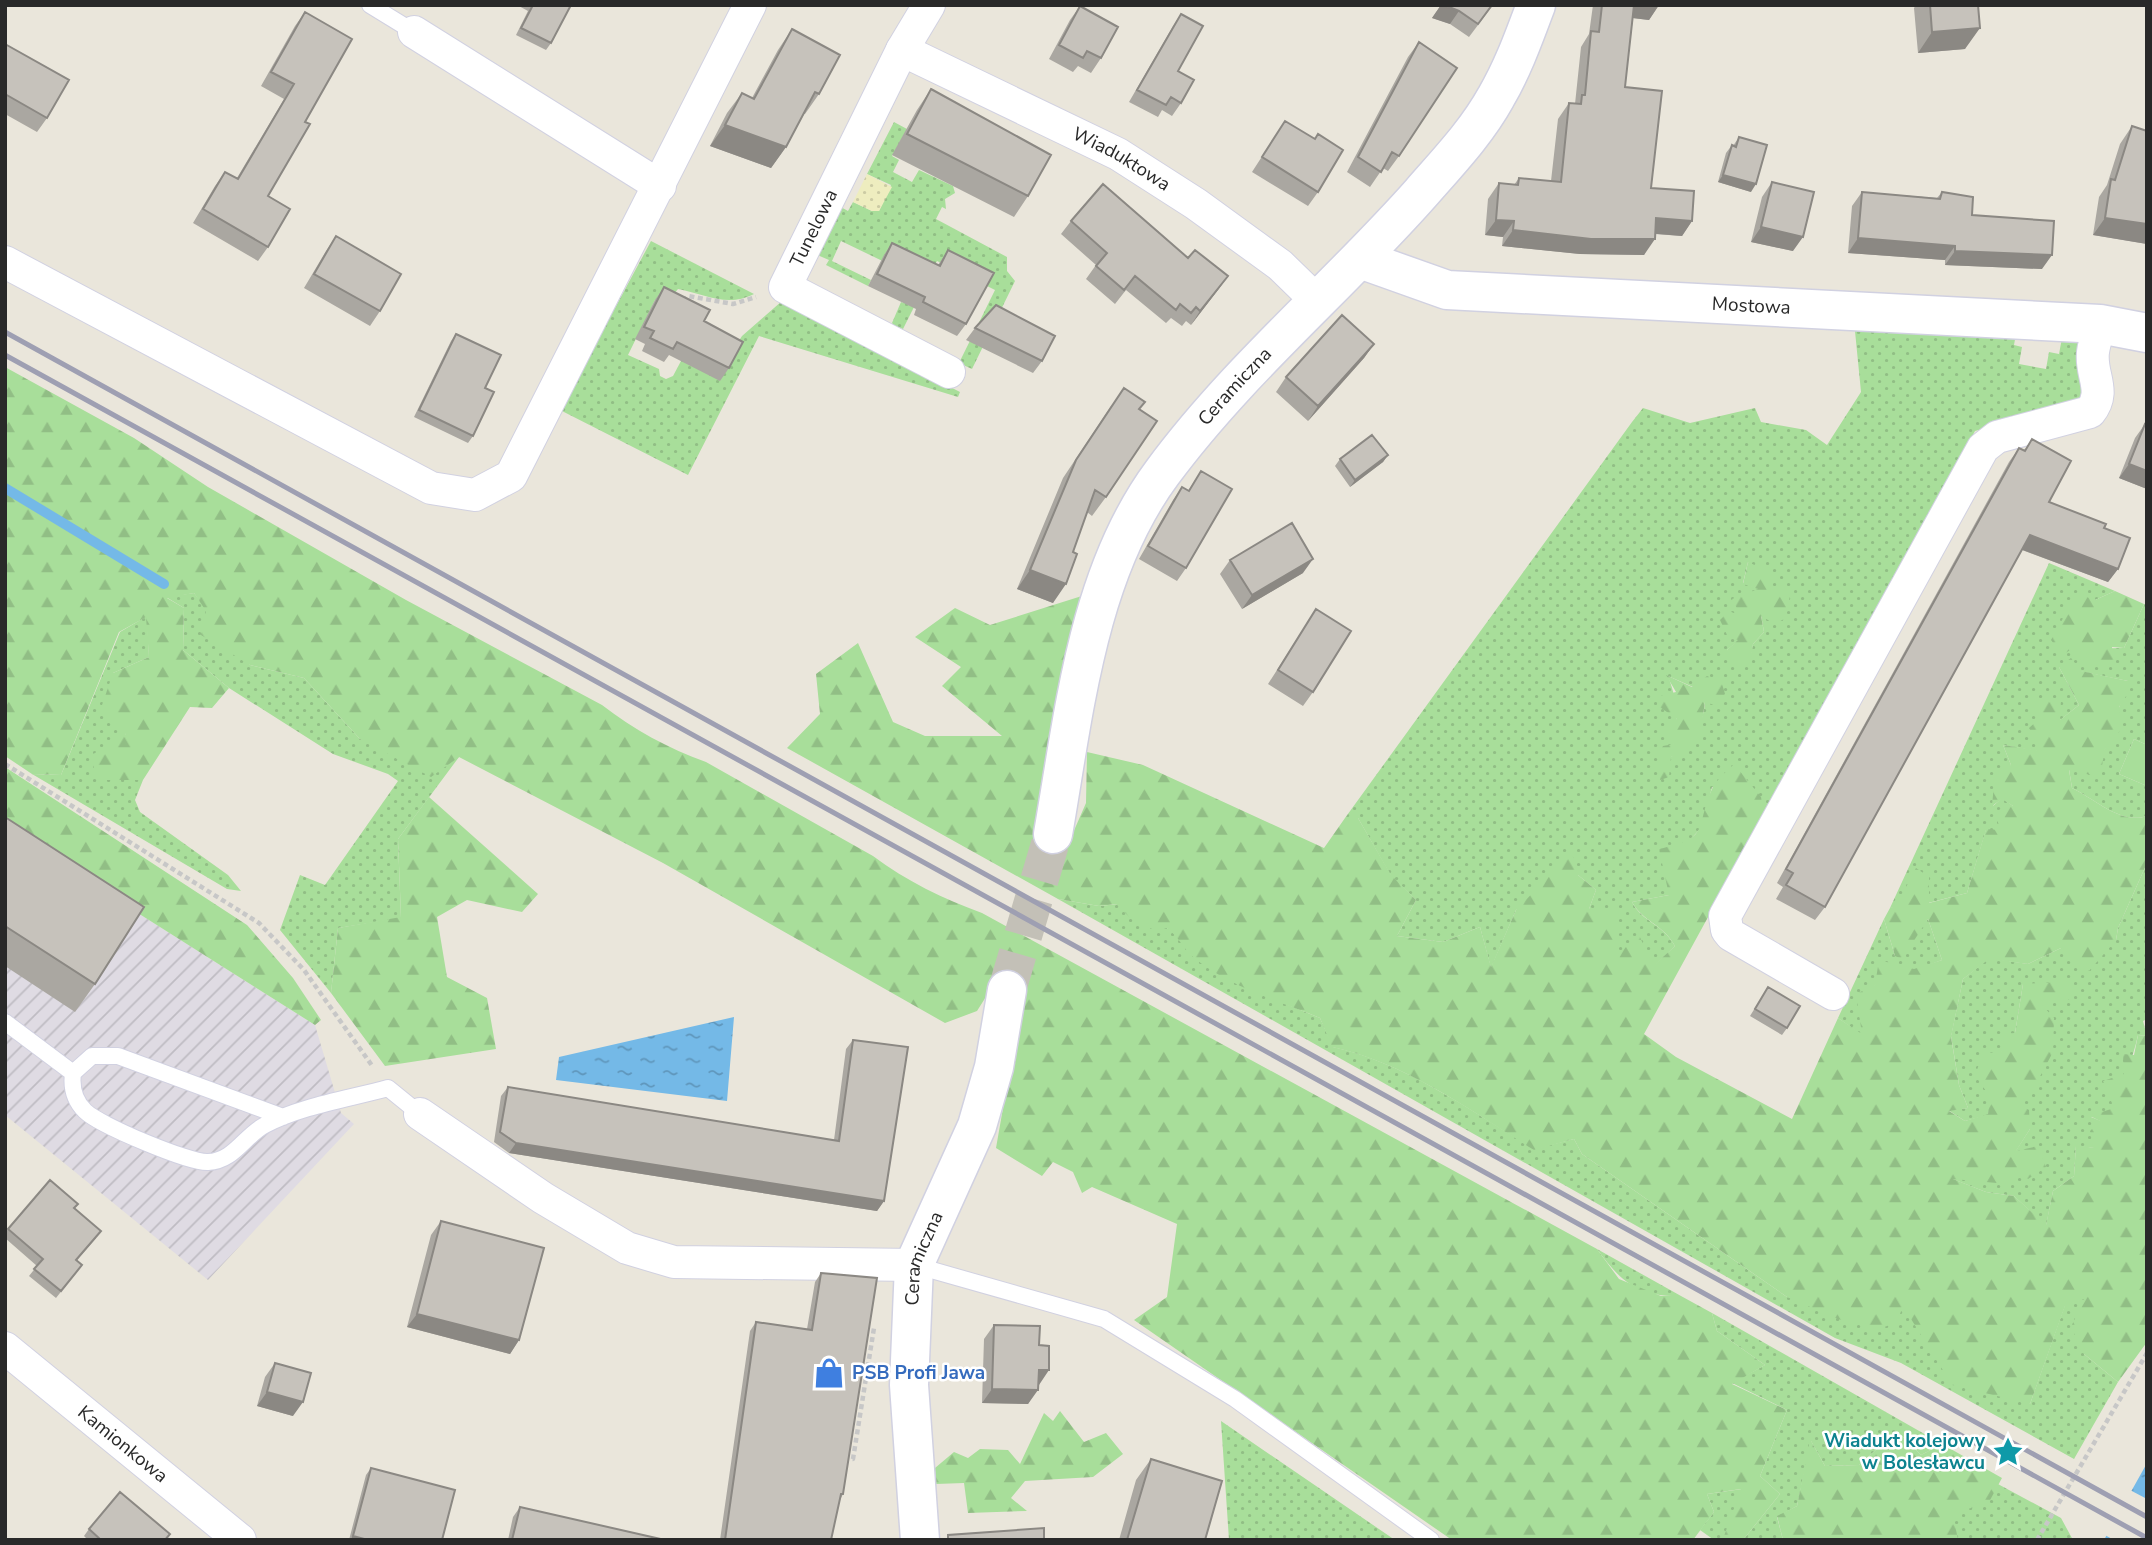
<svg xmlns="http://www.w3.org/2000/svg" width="2152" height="1545" font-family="'Nunito Sans',sans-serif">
<defs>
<pattern id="industrial-furrows" width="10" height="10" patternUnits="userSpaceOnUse" patternTransform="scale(1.75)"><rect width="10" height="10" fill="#dfdbe3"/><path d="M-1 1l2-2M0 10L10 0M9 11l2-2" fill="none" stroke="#bfbcc3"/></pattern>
<pattern id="grass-dots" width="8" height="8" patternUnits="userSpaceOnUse" patternTransform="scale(1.75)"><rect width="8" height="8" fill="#a8de9a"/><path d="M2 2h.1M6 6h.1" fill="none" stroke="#91be85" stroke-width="1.8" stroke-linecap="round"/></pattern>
<pattern id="forest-firs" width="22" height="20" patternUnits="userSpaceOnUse" patternTransform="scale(1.75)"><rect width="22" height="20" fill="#a8de9a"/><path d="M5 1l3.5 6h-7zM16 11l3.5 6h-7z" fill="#91be85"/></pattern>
<pattern id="sand-dots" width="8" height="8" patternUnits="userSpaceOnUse" patternTransform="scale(1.75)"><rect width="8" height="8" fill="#eeedbf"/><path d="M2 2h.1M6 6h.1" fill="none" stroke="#cccba4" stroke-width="1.8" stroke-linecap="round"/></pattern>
<pattern id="water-ripples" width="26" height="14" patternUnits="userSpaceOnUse" patternTransform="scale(1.75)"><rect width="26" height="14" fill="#74b9e7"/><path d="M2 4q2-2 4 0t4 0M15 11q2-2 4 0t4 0" fill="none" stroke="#5f96bb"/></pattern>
</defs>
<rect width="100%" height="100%" fill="#eae6db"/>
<path fill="url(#industrial-furrows)" d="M5,829L315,1025L341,1113L354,1124L208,1280L5,1115Z"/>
<path fill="url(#grass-dots)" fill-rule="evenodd" d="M894,122L907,129L892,156L899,160L893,172L912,182L919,170L953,186L955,193L945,199L946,209L942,207L936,219L1007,257V271L1015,281L972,369L959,363L995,290L937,261L926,282L841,241L832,261L871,280L868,286L826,265L829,260L815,254L839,206L848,211L853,202L872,211H879L891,185L867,174Z
M651,241L754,294C727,308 705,294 678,289L674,294L655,300L628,355L659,369L660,376L666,379L673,376L681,361L731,353L742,336L782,301L960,392L958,397L759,336L688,475L560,410Z
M925,285L903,329L898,327L896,330L892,323L901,302L904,303Z
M1854,321L2016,334L2014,345L2022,347L2019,364L2046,369L2049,352L2059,354L2062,338L2080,340L2077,356L2089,390L2083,401L1975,431L1764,815L1712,787L1702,827L1688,842L1669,895L1632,902C1643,923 1661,922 1675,946L1653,967L1617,956L1589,909L1596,890L1578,875L1516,910L1491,968L1480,927L1443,942L1397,936L1416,900L1391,876L1358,818H1345L1632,422L1643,408L1690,423L1755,408L1761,422L1806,430L1827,445L1861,392ZM1748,562L1771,593L1761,615L1764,632L1753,644L1750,658L1727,650L1739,640L1742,616L1759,589L1743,583ZM1668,676L1693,687L1705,702C1703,726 1691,744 1671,757C1679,725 1679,705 1668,676Z
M2049,563L2115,591L2095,600L2072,649L2124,648L2144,604L2147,605V745L2134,739L2119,774L2147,786V816C2121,825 2095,799 2072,788L2069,769L2105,749L2128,681L2059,667L2079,705L2059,721L2039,719L2043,752L2003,745L2011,765L1993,806L2002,798L2013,806L2000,831L1986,830L1967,893L1928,903L1890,908Z
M194,593L250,665L304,678L360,739L459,757L398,839L401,918L338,928L331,993L280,930L300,875L325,885L398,781L388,774L333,754L229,688L183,650L184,608L166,597Z
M147,616L149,657L113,673L126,734L98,780H143L135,800L140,812L228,875L241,891L227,889L32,774L61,775L120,632Z
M2147,863V1019L2143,1021L2147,1036L2138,1035C2133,1060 2121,1083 2114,1109L2091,1117L2101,1121L2094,1148L2076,1146L2074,1176L2053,1191L2046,1226L2014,1196L1986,1192L1950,1178L2015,1152L2030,1129L2013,1101L2041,1004L2023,984L2015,1033L2002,1051L1988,1115L1965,1121L1948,1110L1968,1108L1959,1085L1951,1036L1963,979L1989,958L2028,964L2061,948L2116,940L2118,928Z
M1058,899L1099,906L1118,904C1136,924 1150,917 1169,929C1181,937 1184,949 1194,957C1232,984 1276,1000 1320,1018L1333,1047C1406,1063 1471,1111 1534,1149L1574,1139L1582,1154L1787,1297L1903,1305L2030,1404L2065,1305L2085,1298L2084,1354L2118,1382L2074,1459L1901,1363L1835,1338Z
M1884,919L1895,956L1928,919L1942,960L1875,985L1862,1035L1838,1018Z
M1597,1249L1681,1296C1638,1297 1621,1282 1597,1249Z
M1712,1313L1942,1444L1921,1455L1897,1431L1859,1465L1825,1466L1811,1441L1797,1506L1777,1517L1783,1540H1743L1780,1494L1760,1476L1787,1410L1732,1383L1765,1365L1717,1331Z
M1221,1421L1395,1540H1229Z
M1959,1463L2061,1518L2073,1540H1894Z
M1742,1489L1724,1540H1714L1700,1530L1714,1512L1707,1494Z"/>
<path fill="url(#forest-firs)" d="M5,367L134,438L208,487L406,600L602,705C633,729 669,749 706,762L873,856C906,881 944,899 982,913L1597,1249L1619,1279L1661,1296H1681L1712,1313L1717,1331L1765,1365L1732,1384L1787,1410L1760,1476L1780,1494L1743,1540L1723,1539L1741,1489L1707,1494L1714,1512L1693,1540H1452L1134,1320L1167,1297L1177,1224L1092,1187L1082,1193L1073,1172L1053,1162L1042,1176L996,1148L1016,1034L994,984L977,1011L945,1023L663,863L459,757L431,777L360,739L304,678L250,665L201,635L206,611L194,593L167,598L184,608L183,650L229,688L212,708L190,707L143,780H98L90,756L126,734L100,711L113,673L149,657L146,617L119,632L61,775L32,774L5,756Z
M1748,562L1774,574L1771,592L1780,586L1790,595L1786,618L1775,624L1761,616L1764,632L1753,644L1750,666H1732L1727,650L1738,640L1728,637L1720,620L1729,611L1741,616L1732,599L1758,589L1743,584Z
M2115,591L2144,604L2124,648L2112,647L2115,662C2094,671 2087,666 2072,649L2062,655L2051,640L2077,593L2095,600Z
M1085,595L1069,842L1086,803L1087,752L1143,765L1324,848L1345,818H1358L1391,875L1416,900L1397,936L1443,942L1480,927L1491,967L1516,910L1572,853L1578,875L1596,890L1589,909L1618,908L1617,955L1639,935L1653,966L1675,946C1662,923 1643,922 1632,902L1669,895L1659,849C1712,837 1694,830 1712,789C1716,780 1727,771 1734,764L1761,797L1764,815L1644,1034L1676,1057L1792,1119L1838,1018L1862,1034L1856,994L1875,985L1879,960L1914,969L1942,960L1928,919L1902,959L1895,956L1884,919L1890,908L1896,906L1916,868L1929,877V903L1967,893L1986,829L2000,830L1995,811L2013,806L2002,799L1992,806L1995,773L2011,765L2003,745L2042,751L2029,728L2039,719L2028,699L2061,698L2060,720L2079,705L2059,667L2071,658L2081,671L2128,681L2130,690L2119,707L2122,724L2114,745L2105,749L2102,766L2095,776L2069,770L2072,788C2095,799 2121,825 2147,816V863L2118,928L2116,940L2089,971L2061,948L2028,964L1989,959L1963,979L1951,1037L1959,1085L1968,1108L1949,1111L1965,1121L1988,1114L1990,1097L1975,1075L1983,1054L2002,1051L2001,1034L2015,1033L2023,984L2070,981L2073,999L2042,1005L2054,1018L2053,1052L2028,1099L2014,1101L2029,1110L2030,1129L2016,1151L2038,1146L2046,1167L2028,1179L2015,1174L2008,1184L1953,1179L1986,1192L2014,1196L2046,1225L2053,1191L2074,1176L2076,1145L2094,1148L2090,1131L2100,1121L2090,1116L2114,1108L2103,1081L2124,1074L2123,1054L2134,1055L2138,1035L2147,1036V1342L2118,1382L2084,1354L2071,1327L2084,1299L2065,1306L2030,1404L1952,1385L1903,1306L1897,1322L1877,1330L1838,1319L1787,1297L1582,1154L1574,1139L1534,1150C1471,1111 1406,1063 1332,1047L1320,1018C1277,1000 1227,986 1192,956C1182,947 1179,937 1167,928L1156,931L1130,918L1117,904L1099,906L1058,899L787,748L820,714L816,674L858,643L893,722L925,736H1002L942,686L961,667L915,637L955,608L990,625Z
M1666,675L1692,687L1707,676L1721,680L1725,694L1714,705L1705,702L1700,736L1690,742L1688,751L1671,757L1669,777L1660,780L1658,755L1663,746L1674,744L1662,732L1667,722L1677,719L1657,705L1659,696L1676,692Z
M5,767L247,925L293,978L321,1020L315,1025L5,829Z
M429,797L538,894L522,912L467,900L437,917L447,977L487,998L496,1049L385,1066L331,993L338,928L401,917L398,839Z
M1060,1411L1084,1442L1106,1433L1123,1454L1093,1477L1025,1481L1011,1498L1027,1511L968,1513L964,1483L936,1484L935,1468L954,1452L968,1458L980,1449L1008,1450L1020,1464L1044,1413L1053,1421Z
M1897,1431L1921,1455L1942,1444L2002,1478L1989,1502L1953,1514L1958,1540H1783L1777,1516L1797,1506L1810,1439L1825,1466L1859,1465Z"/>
<path fill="url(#sand-dots)" d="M867,174L892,187L879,211H872L853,202Z"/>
<path fill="#a8de9a" d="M2134,739L2147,745V786L2119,774Z"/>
<path fill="url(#water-ripples)" d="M734,1017L727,1101L556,1080L559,1057Z
M2147,1463V1540H2104L2142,1472Z"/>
<path fill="#eae6db" d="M2128,1489L2147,1499V1540H2114L2103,1534Z"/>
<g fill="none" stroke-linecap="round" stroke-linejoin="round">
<path stroke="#74b9e7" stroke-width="10" d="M5,488L164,584"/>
<path stroke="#c3c0b7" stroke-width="38" stroke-dasharray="38 19" stroke-linecap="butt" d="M1007,990L1053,834"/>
<g stroke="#d1d1e1" stroke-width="18">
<path id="service" d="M370,5L414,32
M5,1022L73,1073
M283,1117L118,1056H92L73,1073C71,1088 74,1100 85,1111C99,1125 189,1163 208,1162C234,1161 244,1136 265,1125C301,1106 348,1099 388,1088L420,1114
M914,1265L1104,1319L1235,1399L1431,1540"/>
</g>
<g stroke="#d1d1e1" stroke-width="34">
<g id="minor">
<path d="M929,5L902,50L785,287L949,372"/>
<path d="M414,32L660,186"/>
<path id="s1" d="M902,50L1118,154L1196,204L1280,265L1317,301"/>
<path d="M5,262L431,488L475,495L511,476L750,5"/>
<path d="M1833,994L1731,935L1727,930L1725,916L1983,448L1997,437L2090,412C2107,391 2090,375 2093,352C2094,343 2098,333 2100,324"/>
<path d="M420,1114L543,1198L627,1248L674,1262L914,1265"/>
<path id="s2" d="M5,1348L240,1540"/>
</g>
</g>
<g stroke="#d1d1e1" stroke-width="41">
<g id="tertiary">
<path id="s3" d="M1360,259L1447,290L2100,324L2147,333"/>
<path id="s4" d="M1053,834C1074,714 1087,574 1162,473C1238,370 1337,288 1421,193C1448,162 1476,133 1496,97C1513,68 1524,37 1536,5"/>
<path id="s5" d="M920,1540L909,1385L914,1265L977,1126L994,1067L1007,990"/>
</g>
</g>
<path stroke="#c7c7c7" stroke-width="4.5" stroke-dasharray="5 3.5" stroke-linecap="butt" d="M683,301L688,296L733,304L756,297
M5,764L259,923L304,970L373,1067
M942,1373H983
M844,1459H853L874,1328
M2037,1540L2147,1353"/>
<use href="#service" stroke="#fff" stroke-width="16"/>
<use href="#minor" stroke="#fff" stroke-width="32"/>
<use href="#tertiary" stroke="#fff" stroke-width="38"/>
<path stroke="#9e9fb2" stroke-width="5" d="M5,332L2147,1517
M5,355L2147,1538"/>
</g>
<path fill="#aaa7a1" d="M517,5H571L551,43L546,50L516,35L528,11Z
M1441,5H1493L1469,37L1450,24L1432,18Z
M1593,5H1659L1649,20L1633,18L1625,87L1651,188L1692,221L1682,236L1655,234L1644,255L1580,254L1502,246L1503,237L1485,235L1488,199L1499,183L1514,185L1519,178L1551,181L1558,119L1569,103L1575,104L1581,47L1589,34Z
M1916,5H1978L1965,49L1918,53L1914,8Z
M1080,6L1101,58L1091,73L1078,66L1073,72L1049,59L1070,20Z
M305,12V122L268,196V247L258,261L193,223L215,186L225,172L237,178L284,99L261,86L295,26Z
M1181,14L1178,71L1181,103L1172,116L1162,110L1158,117L1129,102L1173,26Z
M792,29L819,94L805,114H804L786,147L771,168L710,146L727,113L742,93L752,98L778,50Z
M1419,42L1399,156L1388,171L1383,168L1370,187L1347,172L1408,57Z
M5,44L47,118L37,132L5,114Z
M931,89L1028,196L1014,217L892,155L917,110Z
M1285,121L1315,139L1318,192L1308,206L1252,172Z
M2132,126L2147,244L2093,235L2099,197L2107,185L2120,144Z
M1739,137L1751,192L1718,182L1726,153L1732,145L1733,146Z
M1772,182L1793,251L1751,242L1762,197Z
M1862,192L1937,198L1942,192L2042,269L1945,265V260L1848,253L1852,206Z
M1071,221L1188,258L1228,276L1191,325L1186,321L1182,326L1171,318L1166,323L1126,290L1115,304L1086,279L1096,265L1061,234Z
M336,236L380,311L370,326L304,288L326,251Z
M892,243L938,265L948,250L966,324L957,336L914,315L916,309L868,286L884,255Z
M664,287L704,321L729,368L720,381L669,355L664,362L642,351L645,344L635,339L655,300Z
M975,328L1042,361L1033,373L966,340Z
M456,334L485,388L473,436L468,443L414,417L451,341Z
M1374,344L1364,358L1308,421L1276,392L1286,377Z
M1111,406L1139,409L1106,497L1092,516L1087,512L1053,603L1017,589L1063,478Z
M2145,424L2147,425V489L2119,478L2135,438Z
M2032,439L2049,502L2104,528L2118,569L2108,582L2022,550L1825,907L1815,920L1776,899L1783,887L1777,883L2009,462L2019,448L2024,451Z
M1388,455L1383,462L1350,487L1335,466L1340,459Z
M1201,471L1186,568L1177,581L1139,559L1173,500L1182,487L1188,491Z
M1230,560L1303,573L1242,609L1220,574Z
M1316,609L1313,692L1303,706L1268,684Z
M5,817L95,984L75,1012L5,966Z
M1768,987L1787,1028L1782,1035L1750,1016Z
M853,1040L884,1201L877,1211L509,1153L494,1142L501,1096L508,1087L834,1140L846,1049Z
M74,1209L96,1238L77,1260L82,1265L56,1298L29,1276L37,1266L5,1238V1233L8,1229Z
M441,1221L519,1340L510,1354L407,1327L431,1235Z
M821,1273L843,1494L840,1500L831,1540H720L750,1331L756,1322L807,1329L815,1282Z
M994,1325L1039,1385L1028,1404L982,1403L984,1339Z
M275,1363L293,1416L257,1406L265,1377Z
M1151,1459L1205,1540H1119L1136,1480Z
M371,1468L442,1540H349L366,1475Z
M520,1507L665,1540H508L513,1517Z
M89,1529L170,1534L166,1540H88L84,1536Z"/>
<path fill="#8b8883" d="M1441,5L1459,11L1450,24L1432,18Z
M1632,5H1659L1649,20L1624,17Z
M1980,28L1965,49L1918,53L1932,32Z
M725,125L786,147L771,168L710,146Z
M1723,175L1756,184L1751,192L1718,182Z
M1656,218L1692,221L1682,236L1646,233Z
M2105,218L2147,224V244L2093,235Z
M1496,220L1514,221L1503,237L1485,235Z
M1761,227L1803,237L1793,251L1751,242Z
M1513,230L1655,239L1644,255L1580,254L1502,246Z
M1858,238L1955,246L1945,260L1848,253Z
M1955,251L2052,255L2042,269L1945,265Z
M1228,276L1218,290L1191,325L1200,311Z
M1374,344L1364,358L1308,421L1318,406Z
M1388,455L1383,462L1350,487L1355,480Z
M2129,464L2147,471V489L2119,478Z
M2030,535L2118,569L2108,582L2020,549Z
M1313,559L1303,573L1242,609L1252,595Z
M1030,570L1066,584L1053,603L1017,589Z
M516,1143L884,1201L877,1211L509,1153Z
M417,1314L519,1340L510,1354L407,1327Z
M1039,1370H1049L1039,1385H1029Z
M992,1389L1038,1390L1028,1404L982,1403Z
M267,1392L303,1402L293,1416L257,1406Z
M353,1536L368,1540H350Z"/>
<path fill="#c6c2bb" stroke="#8b8883" stroke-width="2" d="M533,5H571L551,43L521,28Z
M1444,5H1492L1478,24L1459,11Z
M1602,5H1634L1625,87L1662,91L1651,188L1694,191L1692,221L1656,218L1655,239H1591L1513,230L1514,221L1496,220L1499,183L1518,185L1519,178L1561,182L1569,103L1581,104L1582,95H1585L1591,31L1599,32Z
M1930,5H1978L1980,28L1932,32Z
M1080,6L1118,27L1101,58L1087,51L1083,58L1059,45Z
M305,12L352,39L305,122L310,124L268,196L290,209L268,247L203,209L225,172L238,179L294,84L271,72Z
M1181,14L1203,26L1178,71L1194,80L1181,103L1171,97L1166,105L1137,90Z
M792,29L840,55L819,94L815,92L786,147L725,125L742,93L754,99Z
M1419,42L1457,68L1399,156L1392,152L1381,172L1358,157Z
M5,44L69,80L47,118L5,94Z
M931,89L1051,155L1028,196L907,134Z
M1285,121L1315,139L1318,134L1343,150L1318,192L1262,157Z
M2132,126L2147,131V224L2105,218L2111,179L2115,180Z
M1739,137L1767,145L1756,184L1723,175L1732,145L1736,147Z
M1772,182L1814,192L1803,237L1761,227Z
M1103,184L1188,258L1195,250L1228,276L1200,311L1196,307L1191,313L1180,304L1176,310L1135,276L1124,290L1096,266L1107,253L1071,221Z
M1862,192L1940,199L1942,192L1973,197L1972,215L2054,221L2052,255L1955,251V246L1858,238Z
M336,236L401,274L380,311L314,274Z
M892,243L940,266L948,250L994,273L966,324L923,302L925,297L877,274Z
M664,287L710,310L704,321L743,342L729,368L677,342L673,349L650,338L654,331L644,327Z
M996,305L1055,336L1042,361L975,328Z
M1342,315L1374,344L1318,406L1286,377Z
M456,334L501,355L485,388L494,392L473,436L419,410Z
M1124,388L1145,402L1139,409L1157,421L1106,497L1095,490L1073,552L1077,554L1066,584L1030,570L1076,460Z
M2145,424L2147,425V471L2129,464Z
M1372,435L1388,455L1355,480L1340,459Z
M2032,439L2071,461L2049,502L2106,524L2104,528L2130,538L2118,569L2030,535L1825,907L1786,885L1793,873L1786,869L2019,448L2025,451Z
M1201,471L1232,489L1186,568L1148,546L1182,487L1189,491Z
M1292,523L1313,559L1252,595L1230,560Z
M1316,609L1351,631L1313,692L1278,670Z
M5,817L144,907L95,984L5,926Z
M1768,987L1800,1006L1787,1028L1755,1009Z
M853,1040L908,1047L884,1201L516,1143L500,1132L508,1087L839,1141Z
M50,1180L78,1204L74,1208L101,1231L76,1260L82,1265L61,1291L34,1269L43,1259L8,1229Z
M441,1221L544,1248L519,1340L417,1314Z
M821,1273L877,1278L843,1494H841L831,1540H725L756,1322L812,1330Z
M994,1325L1040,1326L1039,1345L1049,1346V1370H1039L1038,1390L992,1389Z
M275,1363L311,1373L303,1402L267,1392Z
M1151,1459L1222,1481L1205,1540H1127Z
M371,1468L455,1490L442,1540H368L353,1536Z
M120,1492L170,1534L165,1540H101L89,1529Z
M520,1507L665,1540H512Z
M1044,1528V1540H948V1535Z"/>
<defs>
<g id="shop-bare" transform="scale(2.415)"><path d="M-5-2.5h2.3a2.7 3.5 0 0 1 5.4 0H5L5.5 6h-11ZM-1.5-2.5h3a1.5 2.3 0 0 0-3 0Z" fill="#3f7fe0" stroke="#fff" stroke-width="2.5" paint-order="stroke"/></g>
<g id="sight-bare" transform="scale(2.415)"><path d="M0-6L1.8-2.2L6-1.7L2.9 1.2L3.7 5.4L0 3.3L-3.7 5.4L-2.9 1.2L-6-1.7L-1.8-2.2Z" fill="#0f9aa8" stroke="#fff" stroke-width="2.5" paint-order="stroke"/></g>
</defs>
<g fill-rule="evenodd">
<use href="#shop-bare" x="829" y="1373"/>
<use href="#sight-bare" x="2008" y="1452"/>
</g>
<g text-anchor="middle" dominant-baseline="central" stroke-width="5" stroke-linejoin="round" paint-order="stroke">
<g font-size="19" fill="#292929" stroke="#fff">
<text stroke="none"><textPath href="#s1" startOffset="245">Wiaduktowa</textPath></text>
<text transform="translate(814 228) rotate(-64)">Tunelowa</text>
<text stroke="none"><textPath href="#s3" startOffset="397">Mostowa</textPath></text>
<text stroke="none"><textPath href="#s4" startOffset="494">Ceramiczna</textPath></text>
<text stroke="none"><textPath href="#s5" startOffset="284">Ceramiczna</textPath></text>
<text stroke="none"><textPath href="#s2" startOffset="152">Kamionkowa</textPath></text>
</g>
<g font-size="19" font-weight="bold" fill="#366cbe" stroke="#fff" text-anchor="start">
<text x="852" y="1373">PSB Profi Jawa</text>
</g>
<g font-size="19" font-weight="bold" fill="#0d838f" stroke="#fff" text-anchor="end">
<text x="1985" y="1441">Wiadukt kolejowy<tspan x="1985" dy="22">w Bolesławcu</tspan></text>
</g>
</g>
<rect width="2152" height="1545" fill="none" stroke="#292929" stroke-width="14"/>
</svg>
